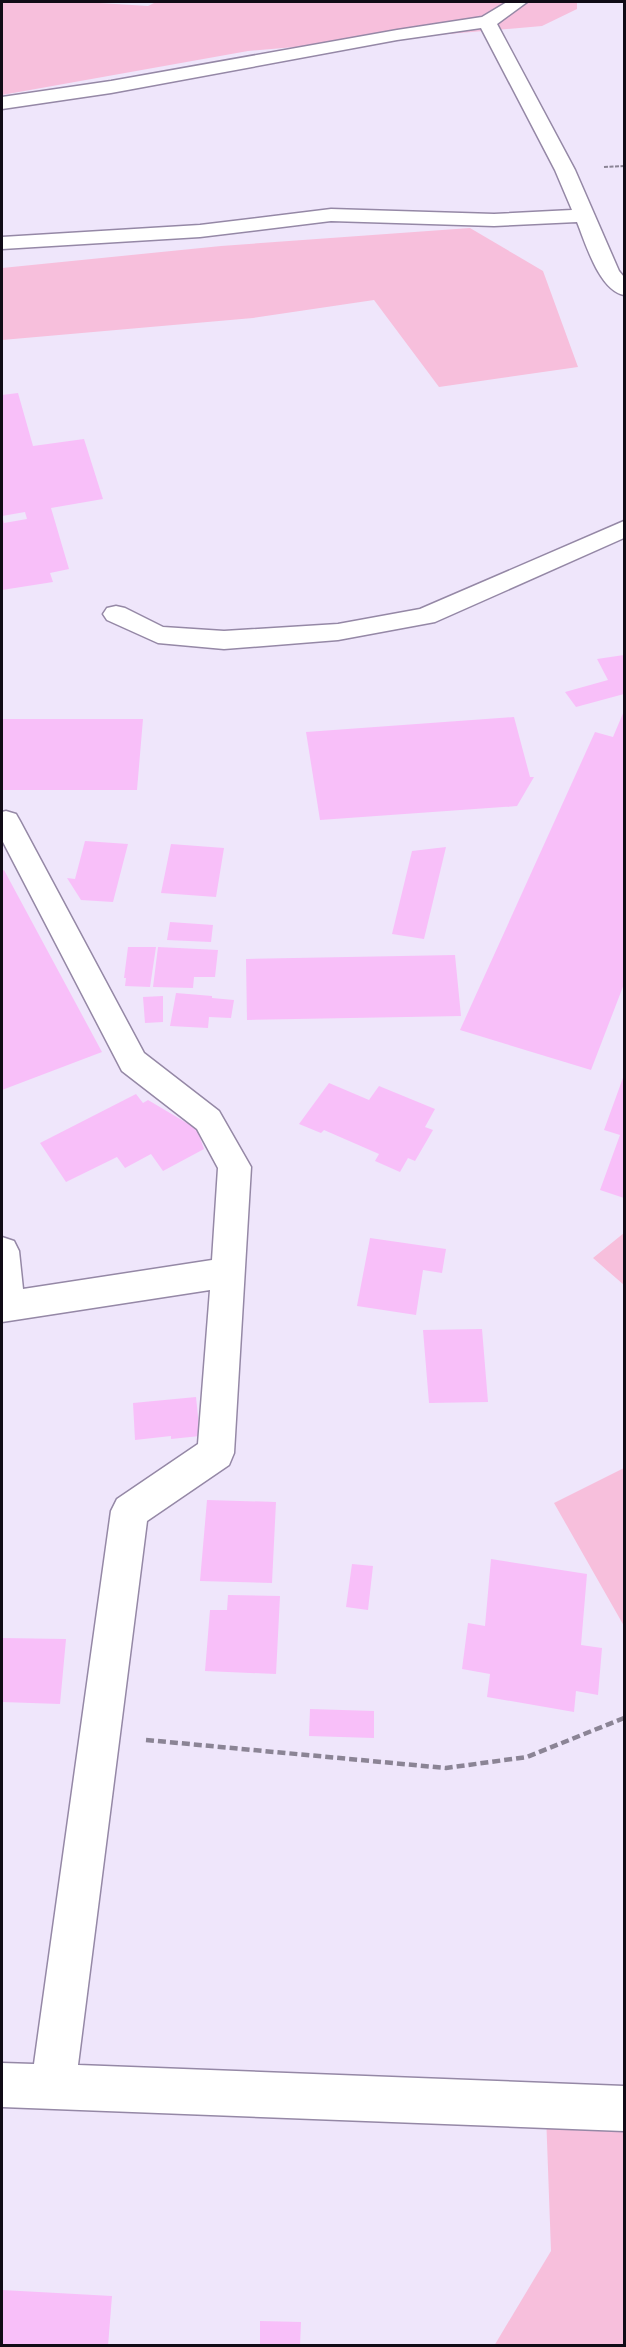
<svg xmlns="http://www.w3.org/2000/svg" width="626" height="2347" font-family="'Work Sans',sans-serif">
<rect width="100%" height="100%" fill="#efe6fb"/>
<path fill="#f7bfdc" d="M2,2H83L148,6L156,2H577V9L542,26L248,51L2,95Z
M470,228L543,271L578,367L439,387L374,300L253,318L2,340V268L221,246Z
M624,1233V1285L593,1258Z
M624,1468V1626L554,1503Z
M546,2114L624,2119V2345L494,2346L551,2251Z"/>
<path fill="#f8bff9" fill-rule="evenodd" d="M18,393L33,446L84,439L103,499L51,508L69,569L50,573L53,582L2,590V395ZM25,512L27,519L4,523L2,516Z
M624,655V694L576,707L565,692L608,680L597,659Z
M624,711V984L591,1070L460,1030L595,732L613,737Z
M514,717L530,777H534L517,806L320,820L306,732Z
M2,719H143L137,790H2Z
M85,841L128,844L113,902L81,900L67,878L75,879Z
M171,844L224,848L216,897L161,893Z
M446,847L424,939L392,934L412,851Z
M4,870L102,1052L2,1090V871Z
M170,922L213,925L211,942L167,940Z
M128,947H156L150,987L125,986L126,978H124Z
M158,947L218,950L215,977H194L193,988L153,987Z
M455,955L461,1016L247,1020L246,959Z
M176,993L212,996V998L234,1000L231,1018L209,1017L208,1028L170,1026Z
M163,996V1022L145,1023L143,997Z
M624,1075V1198L600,1190L620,1135L604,1130Z
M329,1083L369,1100L379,1086L435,1109L425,1127L433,1130L415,1161L408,1158L400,1172L375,1161L379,1154L324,1130L321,1133L299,1124Z
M136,1094L143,1103L148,1100L197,1129L204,1149L163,1171L151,1154L125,1168L117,1157L66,1182L40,1143Z
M370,1238L446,1249L442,1273L423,1270L416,1315L357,1306Z
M482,1329L488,1402L429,1403L423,1330Z
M196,1397L200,1436L171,1439V1436L135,1440L133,1403Z
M207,1500L276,1502L272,1583L200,1581Z
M491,1559L587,1574L581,1645L602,1648L598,1695L576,1691L574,1712L487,1697L490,1674L462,1669L468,1623L485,1626Z
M352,1564L373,1566L368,1610L346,1607Z
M228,1595L280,1596L276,1674L205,1671L210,1610H227Z
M2,1638L66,1639L60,1704L2,1702Z
M310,1709L374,1711V1738L309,1736Z
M2,2290L112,2296L108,2346H2Z
M260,2321L301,2322L300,2346H260Z"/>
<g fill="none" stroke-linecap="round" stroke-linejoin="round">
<g stroke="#9588a6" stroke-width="3">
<path id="minor" d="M507,2H527L497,24L575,170L619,271L624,277V295C599,290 586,244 577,222L494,226L331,221L200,237L2,249V237L200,225L331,209L494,214L572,210L555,170L481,28L397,40L111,93L2,109V97L111,81L397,30L482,17Z
M624,521V538L435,622L338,640L224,649L158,643L107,620L103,614L107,608L116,606L125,608L163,627L224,631L338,624L420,609Z
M6,811L16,814L20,821L144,1053L219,1111L251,1167L234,1453L229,1465L147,1521L78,2065L624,2086V2131L2,2107V2063L34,2064L111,1511L117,1499L198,1444L210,1290L2,1322V1237L14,1241L19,1251L23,1289L212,1260L218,1168L197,1129L122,1071L2,840V812Z"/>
</g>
<path stroke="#8b8495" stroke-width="2" stroke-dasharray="4 1.5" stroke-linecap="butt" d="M604,167L624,166"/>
<path stroke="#8b8495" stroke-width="4.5" stroke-dasharray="8 4" stroke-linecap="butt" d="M146,1740L446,1768L527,1757L624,1718"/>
<use href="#minor" fill="#fff" fill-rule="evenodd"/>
</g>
<rect width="626" height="2347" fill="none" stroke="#100b16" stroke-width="6"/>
</svg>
